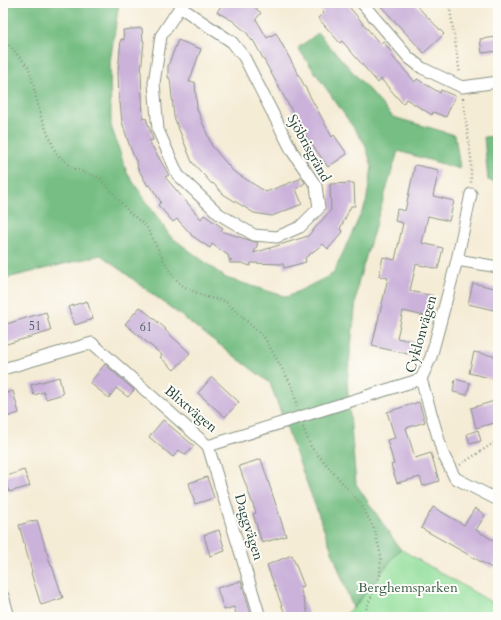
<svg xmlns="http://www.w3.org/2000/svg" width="501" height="620" font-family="Cardo,serif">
<rect width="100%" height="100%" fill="#fdfcf7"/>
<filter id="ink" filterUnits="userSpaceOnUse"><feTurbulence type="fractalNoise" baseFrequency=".025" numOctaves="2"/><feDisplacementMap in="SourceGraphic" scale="8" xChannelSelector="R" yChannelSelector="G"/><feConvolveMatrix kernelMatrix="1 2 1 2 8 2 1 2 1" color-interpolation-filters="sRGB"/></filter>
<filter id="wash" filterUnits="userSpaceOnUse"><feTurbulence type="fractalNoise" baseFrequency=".012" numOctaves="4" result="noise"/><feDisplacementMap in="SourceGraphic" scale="16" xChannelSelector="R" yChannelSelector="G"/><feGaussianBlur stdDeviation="0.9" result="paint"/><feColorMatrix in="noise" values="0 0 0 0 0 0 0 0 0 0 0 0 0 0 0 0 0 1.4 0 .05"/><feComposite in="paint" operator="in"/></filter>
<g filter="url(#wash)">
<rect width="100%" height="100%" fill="#f5ecd6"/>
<path fill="#93df9b" stroke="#598e68" d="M400,549L498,606V617H339L354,608Z"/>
<path fill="#76be83" stroke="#4a7e5c" d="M3,3H119L110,62L111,126L127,173L170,236L226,278L287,297L333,274L366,203L372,167L365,144L298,48L318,33L393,117L455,135L460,169L398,151L358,283L347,382L356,484L400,549L353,608L270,383L101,255L3,279Z
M498,136V183L488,180L484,137Z"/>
<g id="blocks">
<path fill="#cbb2da" d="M223,3H250L261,13L256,19L267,38L276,33L332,137L334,135L347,154L328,167L304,133L253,40L252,41L247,33L233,21L217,12Z
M317,3H346L380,44L383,41L392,53L391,55L415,82L417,79L440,93L441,90L455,96L446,117L433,112L432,115L406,99L403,104L381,79L378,83L342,41L340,43L318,18L324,13Z
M378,3H414L444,34L424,53Z
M142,28L143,41H144L141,72L143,119L146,118L153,140L149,141L169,175L165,177L201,219L204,215L223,228L221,231L258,243L254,253L308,236L331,210L330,184L354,183L355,206H351L340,229L343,232L328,249L323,244L305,258L306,262L284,268L283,264L251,263L250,266L242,263H230L229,260H232L228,258L229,256L212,244L210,248L191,235V234L177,219L173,222L158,205L161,202L150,185L148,186L137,167L138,166L130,147L122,122L120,102H119L118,72L121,39L124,40L123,30Z
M498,37V51L482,53L480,39Z
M178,40L201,49L189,82H195L197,109L212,146L233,171L266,192L302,178L305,183L296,189L302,204L272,216L254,213L223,194L213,183L212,184L192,162L174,117L170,78H168V66Z
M415,165L439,170L433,196L454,201L449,221L428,216L422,243L443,248L438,269L416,264L410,291L433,296L429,317L403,311L397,338L420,343L417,356L372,346L388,278L379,276L383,257L395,260L403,223L395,221L397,209L405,211Z
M473,283L498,289V311L468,304Z
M87,301L93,319L75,325L68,307Z
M140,307L166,329L165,330L190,353L174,370L160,357L162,355L125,324Z
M46,312L51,331L3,345V325Z
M474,352L498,357V380L469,373Z
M105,364L134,390L128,397L116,388L109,398L90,383Z
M59,377L63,394L46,399L44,392L34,395L31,385Z
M212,377L239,402L225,417L198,393Z
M455,379L470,383L467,395L453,392Z
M13,391L19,413L3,418V394Z
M498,400V422L476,428L471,408Z
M419,402L425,422L406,428L415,458L431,453L439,481L423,486L420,477L397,483L391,465L394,464L387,440L395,438L387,412Z
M163,420L194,446L186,455L179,450L173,457L149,437Z
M478,430L481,441L470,444L467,434Z
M261,459L286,536L262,543L253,514L256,513L239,466Z
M24,470L30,486L9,492L4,477Z
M207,477L214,498L195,504L189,483Z
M433,507L464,525L475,508L485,515L476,530L498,543V558L492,568L421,528Z
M37,520L51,566H52L63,598L41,605L31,573L32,572L19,525Z
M219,530L225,551L210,556L204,535Z
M292,555L304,586L300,588L309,617H286L267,565Z
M241,581L251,614L237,617L234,607L224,610L217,588Z"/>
</g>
</g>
<g filter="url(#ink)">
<use href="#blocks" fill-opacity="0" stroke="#8a9485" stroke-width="1"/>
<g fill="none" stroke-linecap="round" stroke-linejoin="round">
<g stroke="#8a9485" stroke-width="13">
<path id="minor" d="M362,3L409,58L422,68L462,87L498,82
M180,7L232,42L244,57L292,151L316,186L319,208L300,227L277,237L254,235L219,214L178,175L158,130L154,83L161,36L180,7L183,3
M471,194L457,260L431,357L421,379L443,454L455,478L498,500
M457,260L498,267
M3,369L92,343L208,446L421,379
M208,446L260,617
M3,596L9,617"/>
</g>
<path stroke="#8a9485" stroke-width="2.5" stroke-dasharray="1 3" stroke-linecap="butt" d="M449,3L460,74
M3,35L4,39L29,68L41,117L56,153L72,168L100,178L130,213L146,226L170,272L181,285L205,297L225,301L264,337L293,388L297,407
M463,98L471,158V183
M303,427L311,447L361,504L375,531L381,556L380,575L363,617
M460,465L498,440"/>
<use href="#minor" stroke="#fff" stroke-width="11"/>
</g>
</g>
<g text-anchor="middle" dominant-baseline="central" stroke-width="4" stroke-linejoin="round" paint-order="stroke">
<g font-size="12" fill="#4a5a5e">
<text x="35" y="326">51</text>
<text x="146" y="327">61</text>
</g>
<g font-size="14" fill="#1f3d34" stroke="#fdfcf7">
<text transform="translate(309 148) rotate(61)">Sjöbrisgränd</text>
<text transform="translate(421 334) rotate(-74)">Cyklonvägen</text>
<text transform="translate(191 409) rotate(40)">Blixtvägen</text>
<text transform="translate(249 527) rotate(73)">Daggvägen</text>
</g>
<g font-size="14" fill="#365d49" stroke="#fdfcf7">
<text x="408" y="587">Berghemsparken</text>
</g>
</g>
<rect width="501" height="620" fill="none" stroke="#fdfcf7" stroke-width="16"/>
</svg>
